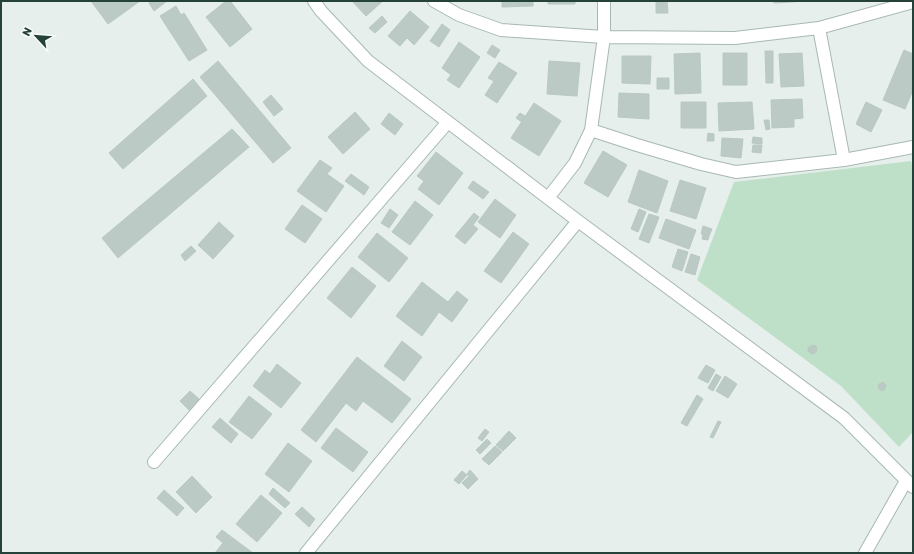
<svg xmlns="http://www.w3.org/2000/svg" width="914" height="554" font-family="Rubik,sans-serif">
<rect width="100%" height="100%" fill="#e6efeb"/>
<path fill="#bfe0c8" d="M911,161L913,170V432L899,447L841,386L697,280L734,182Z"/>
<path fill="#bbcac4" stroke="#b8c9c2" d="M91,1H140L108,24Z
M151,1H167L154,11L149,3Z
M226,1H230L252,29L230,47L206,17Z
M352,1H383L366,16Z
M502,1H533V6L502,7Z
M548,1H575V4H548Z
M656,1H667L668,13H656Z
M774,1H807L774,3Z
M176,6L181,15L184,13L207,50L189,61L160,16Z
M410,11L429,27L414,45L407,38L400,46L388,36Z
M382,16L387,22L375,33L369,28Z
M442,24L450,30L439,47L430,41Z
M459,42L480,57L459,88L447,80L451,75L442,68Z
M492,45L500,50L495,58L487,53Z
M904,50L913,54V90L905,109L883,100Z
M765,51H773V83H766Z
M700,53L701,93L675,94L674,54Z
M723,53H747V85H723Z
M802,53L804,86L781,87L779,54Z
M622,56H651L650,84L622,83Z
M218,61L291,148L273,163L200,77Z
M549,61L580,63L577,96L547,94Z
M499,62L517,73L497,103L485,95L494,81L488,78Z
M657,78H669V89H657Z
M193,79L207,96L123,169L109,153Z
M619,93L649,94V119L618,117Z
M271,95L283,109L274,116L263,102Z
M802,99L803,118L794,119V127L772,128L771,100Z
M681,102H706V128H681Z
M752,102L754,129L719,131L718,103Z
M866,102L882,110L871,132L856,124Z
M534,103L561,121L539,156L511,138Z
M355,112L370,129L343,154L328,137Z
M389,113L403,124L395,135L381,124Z
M520,113L525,116L522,122L516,118Z
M764,120H769L770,129L766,130Z
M232,129L249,147L118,258L102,238Z
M708,133L714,134V141H707Z
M753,137L762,138V144L752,143Z
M722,138L743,139L741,158L721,156Z
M753,145H762L761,153L752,152Z
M603,151L627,165L608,197L584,183Z
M436,152L463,173L439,205L418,189L424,181L417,176Z
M320,160L332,168L327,174L344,186L326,212L297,191Z
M639,170L668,181L657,213L628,202Z
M351,174L369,187L364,195L345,181Z
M680,180L706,188L696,219L670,211Z
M473,181L489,192L483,199L468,188Z
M495,199L516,215L500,238L478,222Z
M415,201L433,215L410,245L392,232Z
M302,205L322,219L305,243L285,229Z
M390,209L398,215L389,228L381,223Z
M639,209L646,212L638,232L631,229Z
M474,213L479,217L473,225L478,229L465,244L455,236Z
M649,214L659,217L649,243L639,239Z
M666,219L696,230L689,249L659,238Z
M219,222L234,236L213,259L198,245Z
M703,226L712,229L709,236L701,234Z
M513,232L529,244L501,283L484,271Z
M377,233L408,258L389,282L358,257Z
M703,235L709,236L708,240L702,239Z
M191,246L196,251L185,261L181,255Z
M678,249L688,252L682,271L672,267Z
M691,254L700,257L695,275L685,272Z
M352,267L376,286L351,318L327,298Z
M422,282L448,302L457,291L468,300L452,322L439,312L422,336L396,316Z
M402,341L422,357L404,381L384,366Z
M812,345L816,346L817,350L815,353L812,354L808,351V348Z
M357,357L411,399L392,423L363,401L356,411L346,403L316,442L301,430Z
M277,364L301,383L281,408L253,386L265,370L270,374Z
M706,365L715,370L708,383L698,378Z
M716,374L721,377L713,391L708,388Z
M725,376L737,384L728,398L716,391Z
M883,382L886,385L885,389L882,391L878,388L879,384Z
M190,391L199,399L189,410L180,401Z
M697,395L703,399L687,426L681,423Z
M249,396L272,414L252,439L229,422Z
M220,418L238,434L231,443L212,427Z
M718,421L721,422L713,438L710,437Z
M336,428L368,452L353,472L321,448Z
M485,429L489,432L482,441L478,438Z
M509,431L516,438L503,451L496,445Z
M487,439L491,443L480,454L476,450Z
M288,443L312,461L289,492L265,474Z
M495,446L502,452L489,465L482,459Z
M470,470L478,479L468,489L462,483L469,476L467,474Z
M462,471L467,475L459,484L454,480Z
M192,476L212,497L196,513L176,492Z
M273,488L290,503L285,508L269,494Z
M164,490L184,508L177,516L157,498Z
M261,495L282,513L257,542L236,524Z
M302,507L315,519L309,527L295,514Z
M222,530L253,553H215L223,543L216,537Z"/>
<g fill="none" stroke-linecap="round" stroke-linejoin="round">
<g stroke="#a8b8b2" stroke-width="14">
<path id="minor" d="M314,1L321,11L368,61L578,221L844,418L913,487
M434,1L459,15L501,30L604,37L735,38L819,28L913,2
M819,28L844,160
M591,130L637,145L701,164L736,172L844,160L913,147
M548,198L575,163L591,130L604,37V1
M154,462L448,122
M306,553L578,221
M865,553L906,481"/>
</g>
<use href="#minor" stroke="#fff" stroke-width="12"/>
</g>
<rect width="914" height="554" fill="none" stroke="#24423a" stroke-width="4"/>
<g transform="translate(36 36) rotate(296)" stroke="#f7fbf9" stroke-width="3" paint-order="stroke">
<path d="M0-3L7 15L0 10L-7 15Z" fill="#24423a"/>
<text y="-6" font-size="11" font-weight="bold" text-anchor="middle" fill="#24423a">N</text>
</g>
</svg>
